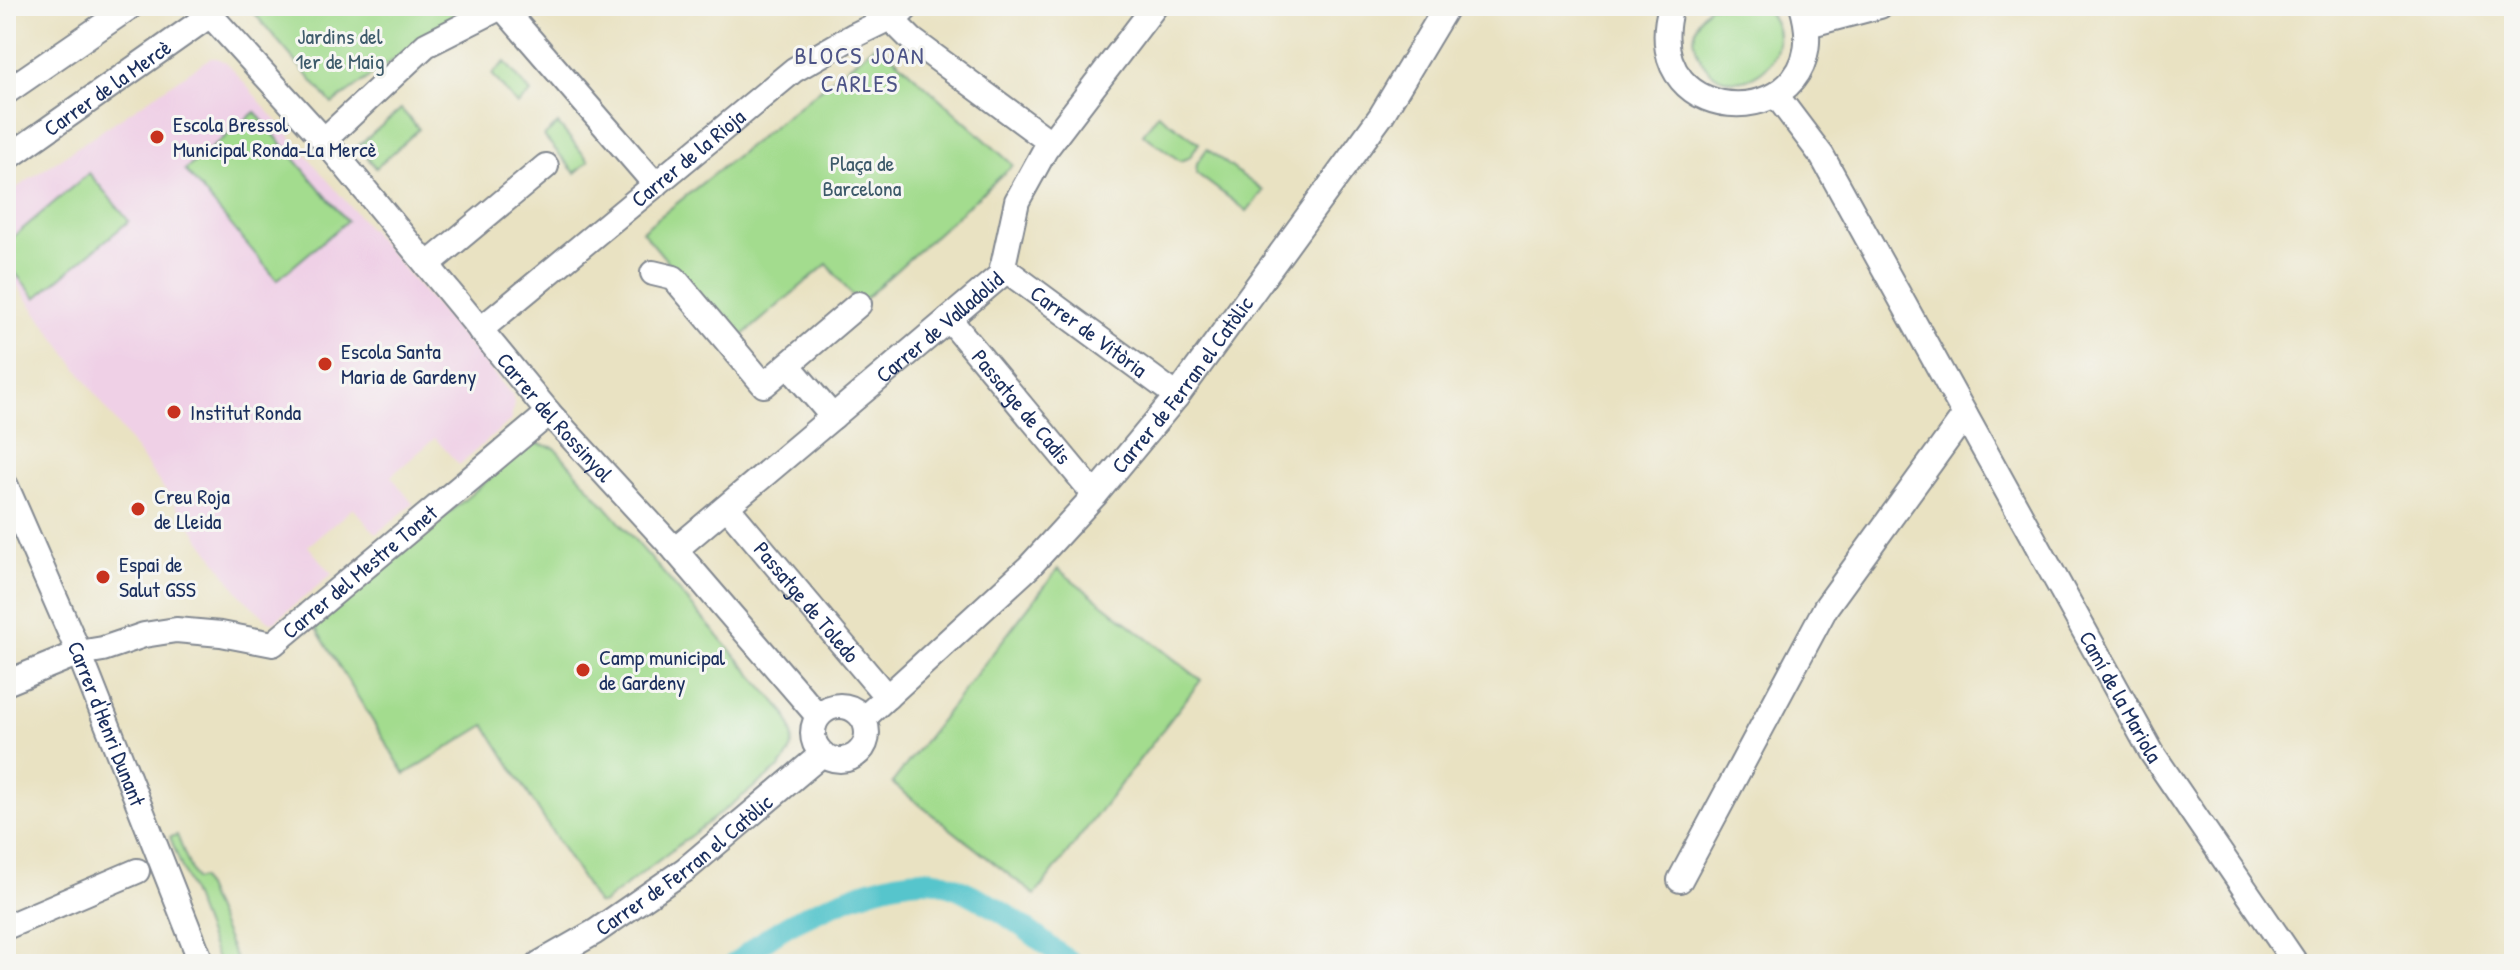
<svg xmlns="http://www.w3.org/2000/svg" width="2520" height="970" font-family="'Patrick Hand',sans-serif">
<rect width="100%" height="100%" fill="#f6f6f2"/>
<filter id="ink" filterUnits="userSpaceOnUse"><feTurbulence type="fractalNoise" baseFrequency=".0125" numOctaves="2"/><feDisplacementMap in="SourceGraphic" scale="16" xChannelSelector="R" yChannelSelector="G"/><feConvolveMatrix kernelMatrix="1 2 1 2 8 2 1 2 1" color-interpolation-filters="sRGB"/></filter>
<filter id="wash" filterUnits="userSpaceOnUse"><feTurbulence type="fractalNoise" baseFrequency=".006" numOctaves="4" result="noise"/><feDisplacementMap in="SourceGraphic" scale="32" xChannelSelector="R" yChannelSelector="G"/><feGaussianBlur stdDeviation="1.8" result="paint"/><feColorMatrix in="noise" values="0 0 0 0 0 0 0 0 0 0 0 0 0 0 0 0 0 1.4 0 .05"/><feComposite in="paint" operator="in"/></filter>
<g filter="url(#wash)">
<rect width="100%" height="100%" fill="#e9e2c2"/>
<path fill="#efd0e6" d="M210,58H217L228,64L512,395L514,403L511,420L459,465L435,438L391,476L413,504L376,534L353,508L308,546L332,574L274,622L269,621L242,597L6,270V195Z"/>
<path fill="#a3dc8e" stroke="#5f8676" stroke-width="2" d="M248,6H486L431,33L332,104Z
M1709,6H1763C1814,58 1723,118 1697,51C1690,34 1697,19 1709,6Z
M878,43L1013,165L859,304L827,264L735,342L642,231Z
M505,62L531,93L517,105L492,74Z
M401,109L419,129L376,168L358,146Z
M255,112L347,221L277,280L185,170Z
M1158,114L1199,143L1189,158L1180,161L1143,134Z
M558,124L589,161L575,173L544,136Z
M1207,149L1263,191L1247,211L1196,173L1197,163Z
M89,173L129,221L36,298L6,262V243Z
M535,443L555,448L785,713C796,735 796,749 779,768L602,904L597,903L485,725L405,774L315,627L524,449Z
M1058,569L1201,680L1035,895L892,783Z
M177,835L195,880L201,878L238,964H219L170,837Z"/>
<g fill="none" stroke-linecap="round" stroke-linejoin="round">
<path stroke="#57c5cc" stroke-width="22" d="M734,964C753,950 772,933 794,922C830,904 905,870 944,883C993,900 1031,933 1072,964"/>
</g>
</g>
<g filter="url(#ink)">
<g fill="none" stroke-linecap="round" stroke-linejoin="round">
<g stroke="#828890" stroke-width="28">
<g id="minor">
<path id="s1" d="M202,6L324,140L549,413L675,550L818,716"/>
<path d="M1671,6C1634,138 1842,136 1802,6"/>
<path d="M502,7L656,185"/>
<path d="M880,8L912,40L1050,142"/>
<path d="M1808,25L1880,6"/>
<path d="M6,92L131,6"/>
<path id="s2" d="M1776,95L1822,156L2152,753L2296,964"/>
<path d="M324,140L426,45L503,6"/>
<path id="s3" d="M6,159L210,15"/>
<path d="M427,265L546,166"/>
<path id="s4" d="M1002,267L1177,396"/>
<path d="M653,273L674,278L764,385L859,304"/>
<path id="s5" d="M949,319L1095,495"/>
<path id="s6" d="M480,330L794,70L855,35L902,12L908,6"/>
<path d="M788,365L833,417"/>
<path id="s7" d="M6,486L79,653L202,964"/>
<path id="s8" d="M727,507L887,697"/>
<path id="s9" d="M675,550L1001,275L1017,201L1045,150L1155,6"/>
<path id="s10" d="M6,683L79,653L103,649L144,635L176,630L221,634L273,644L549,413"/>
<circle cx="840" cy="733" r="27"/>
<path id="s11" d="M864,718L1029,567L1095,495L1177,396L1381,116L1447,6"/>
<path d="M1680,880L1826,607L1965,415"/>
<path d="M6,927L137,871"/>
<path id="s12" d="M539,964L595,932L686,869L822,754"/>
</g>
</g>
<use href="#minor" stroke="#fff" stroke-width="24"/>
</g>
</g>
<g fill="#c8321e" stroke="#f6f6f2" stroke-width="3">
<circle cx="157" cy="137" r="8"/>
<circle cx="325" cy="364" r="8"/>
<circle cx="174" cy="412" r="8"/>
<circle cx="138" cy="509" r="8"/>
<circle cx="103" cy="577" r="8"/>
<circle cx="583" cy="670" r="8"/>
</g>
<g text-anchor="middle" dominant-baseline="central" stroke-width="6" stroke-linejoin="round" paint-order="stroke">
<g font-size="22" fill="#3d5a6a" stroke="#f6f6f2">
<text x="340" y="36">Jardins del<tspan x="340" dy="25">1er de Maig</tspan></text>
<text x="862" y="163">Plaça de<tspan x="862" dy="25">Barcelona</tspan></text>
</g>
<g font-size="22" fill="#1b2f5e" stroke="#f6f6f2">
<text stroke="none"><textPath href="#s3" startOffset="124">Carrer de la Mercè</textPath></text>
<text stroke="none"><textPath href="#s6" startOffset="270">Carrer de la Rioja</textPath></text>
<text stroke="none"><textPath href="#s9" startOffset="346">Carrer de Valladolid</textPath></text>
<text stroke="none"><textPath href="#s4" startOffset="108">Carrer de Vitòria</textPath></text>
<text stroke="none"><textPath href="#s11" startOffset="462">Carrer de Ferran el Catòlic</textPath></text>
<text stroke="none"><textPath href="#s5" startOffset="114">Passatge de Cadis</textPath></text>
<text stroke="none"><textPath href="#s1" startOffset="542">Carrer del Rossinyol</textPath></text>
<text stroke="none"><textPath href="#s10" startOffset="390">Carrer del Mestre Tonet</textPath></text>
<text stroke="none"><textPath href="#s8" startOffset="124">Passatge de Toledo</textPath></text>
<text stroke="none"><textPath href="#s2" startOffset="694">Camí de la Mariola</textPath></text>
<text stroke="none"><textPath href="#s7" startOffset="258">Carrer d'Henri Dunant</textPath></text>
<text stroke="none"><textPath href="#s12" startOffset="176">Carrer de Ferran el Catòlic</textPath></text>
</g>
<g font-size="22" fill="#1b2f5e" stroke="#f6f6f2" text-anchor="start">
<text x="173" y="124">Escola Bressol<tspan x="173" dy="25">Municipal Ronda-La Mercè</tspan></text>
<text x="341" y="351">Escola Santa<tspan x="341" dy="25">Maria de Gardeny</tspan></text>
<text x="190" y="412">Institut Ronda</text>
<text x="154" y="496">Creu Roja<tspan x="154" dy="25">de Lleida</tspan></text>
<text x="119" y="564">Espai de<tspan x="119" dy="25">Salut GSS</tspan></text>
<text x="599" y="657">Camp municipal<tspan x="599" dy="25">de Gardeny</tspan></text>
</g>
<g font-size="24" letter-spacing="2" fill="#4d5487" stroke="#f6f6f2">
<text x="860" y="55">BLOCS JOAN<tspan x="860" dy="28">CARLES</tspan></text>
</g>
</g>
<rect width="2520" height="970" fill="none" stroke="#f6f6f2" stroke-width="32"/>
</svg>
